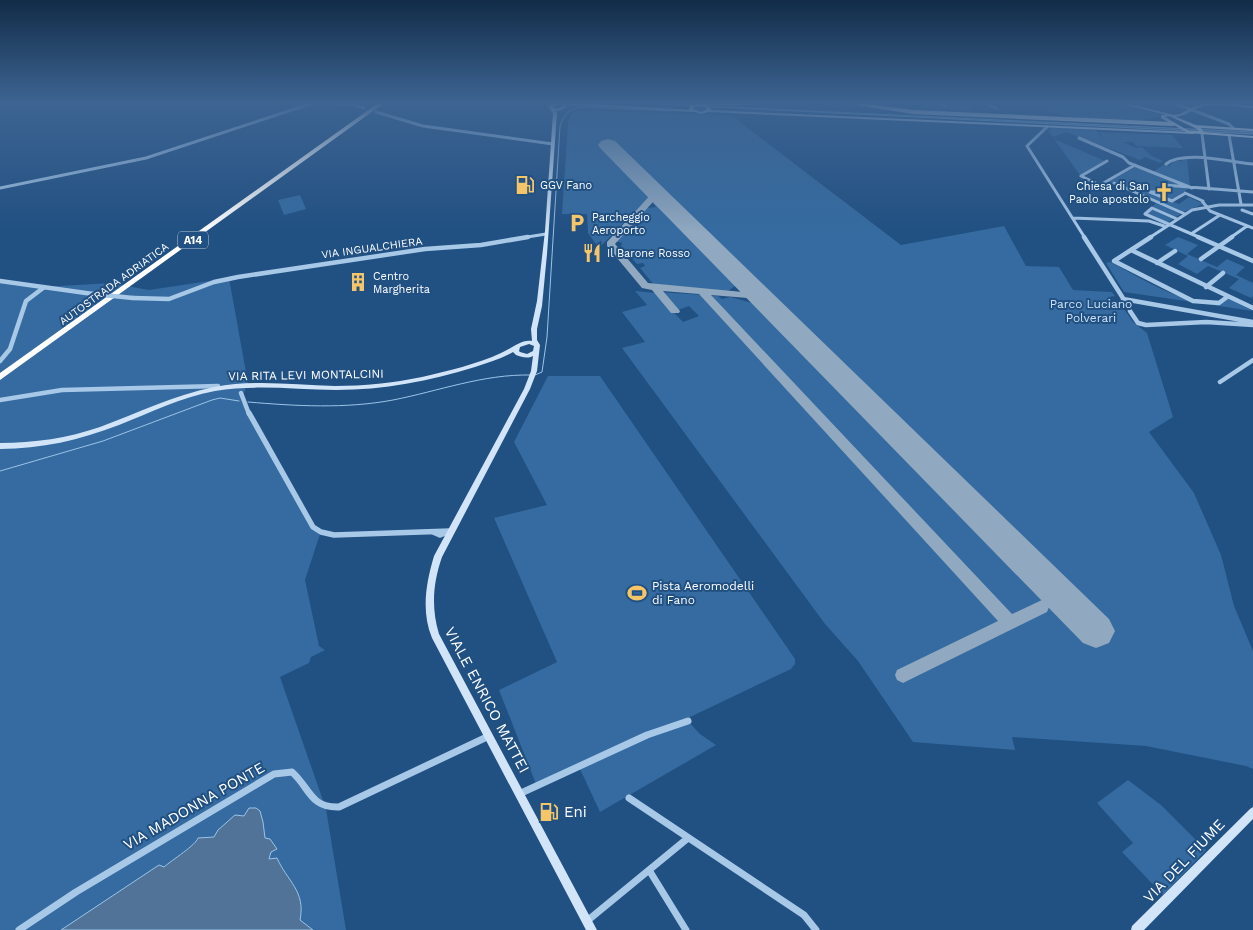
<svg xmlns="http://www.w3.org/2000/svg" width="1253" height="930" font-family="'Work Sans',sans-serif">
<rect width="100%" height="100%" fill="#215082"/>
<path fill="#356ba0" d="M950,101H965L976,106L981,103L986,105L973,108L971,111L920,107L932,102L949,108L951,107L949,105L954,103Z
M1034,101H1106L1153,113L1156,112L1159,115C1149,124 1081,120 1066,116C1054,113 1041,109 1030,103Z
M582,110L732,116L901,245L1004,226L1026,266L1059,267L1073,290L1112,292L1115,296L1109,297L1115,306H1122L1133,322L1147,333L1173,417L1149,432L1194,493L1221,555L1234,606L1253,651V769L1246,766L1146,746L1012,737L1015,750L913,742L858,661L825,624L622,348L645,342L622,312L647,305L635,291L655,293L683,322L699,316L689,306L675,311L659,292L718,296L722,299L731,297L752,303L735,286L728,291L655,286L640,268L645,266L643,263L637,264L621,246L622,243L616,241L646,208L656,207L648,198L602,245L598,247L588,233L587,214H562L568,124L571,113Z
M1052,128L1096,130L1105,141L1099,132L1172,135L1183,148L1136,146L1133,142H1123L1136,148L1142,147L1150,155L1163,161L1160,163L1145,157L1140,160L1066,132L1053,137L1048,130Z
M1054,139L1105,161L1080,175Z
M1182,159H1187L1190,187L1172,201L1179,204L1189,197L1203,204L1184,212L1167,223L1146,213L1157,202L1109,182L1135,167L1151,173L1165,164L1169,166L1174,161H1183Z
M300,195L306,209L284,215L278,200Z
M1178,237L1198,245L1187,254L1217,267L1227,259L1245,267L1236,275L1253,283V296L1251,298L1229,288L1239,279L1208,266L1197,274L1178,264L1188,256L1165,245Z
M1110,262C1139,276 1195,315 1226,297L1253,311L1124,292L1106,263Z
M229,278L248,383L243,395L247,413L320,534L305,580L319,646L325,650L311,657L309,663L280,677L326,809L346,930H0V281L42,287L111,283L149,290Z
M548,376H600L795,659V664L791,669L686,719L700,734L716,745L600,812L580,769L536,784L499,690L557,662L494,518L547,505L514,442Z
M1128,780L1161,805L1206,850L1163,895L1122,852L1133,843L1097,803Z"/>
<path fill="#517397" stroke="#9bc4e9" d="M599,101L1253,132V134Z
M249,808H256L260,811L263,822L265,838L270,839L277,849L271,852L269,859L277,858C287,881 306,891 300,920L313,930H61L159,865L164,867C172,860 196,845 198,838L214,837L218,830L235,815L244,816Z"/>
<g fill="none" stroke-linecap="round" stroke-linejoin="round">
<path stroke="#9bc4e9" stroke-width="1" d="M535,375L542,372L547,337L560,126C564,115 569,109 581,107L670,111
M248,402C296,406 345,409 393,400C439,391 483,374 531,375
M0,471L103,441L212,400L220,398L239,401"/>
<path fill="#90a8c0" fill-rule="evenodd" d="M654,191L661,193L615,244L648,283L764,294V298L760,299L711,295L1012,614L1042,600L1047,602L1049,607L1047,612L909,680L903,683L897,680L895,675L897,670L998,621L699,294L663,291L680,311L679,313H671L652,290L642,288L607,246V242Z"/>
<path fill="#90a8c0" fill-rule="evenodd" d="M608,139L615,141L1109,619L1115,631L1109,643L1096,648L1083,643L601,149L598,145L601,141Z"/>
<path stroke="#a8c8e8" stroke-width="3" d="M935,101L946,106
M980,101L996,108
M1169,101L1229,124L1233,128
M871,102L873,101
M1179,106L1188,101
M376,112L423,126L553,144
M1047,127L1027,146L1085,238
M1202,134L1209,189
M1229,135L1241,204
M1079,138L1123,157L1129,163L1192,188
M1166,164C1184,150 1230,162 1253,164
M1081,176L1100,185L1135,165
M1081,176L1107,161
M1114,183L1185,214
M1164,185L1253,192
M0,188L146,158L316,102L353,104L364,108
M1185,193L1203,201
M1155,194L1156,192H1150L1172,201L1184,194
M1202,201L1210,211L1253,228
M1242,210L1253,214
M1073,218L1149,221L1164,226
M1177,219L1152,208L1145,214L1201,238
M1191,234L1220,215
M521,238L546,234
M1149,238L1192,210L1219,205H1253
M1230,238L1247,226"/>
<path stroke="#a8c8e8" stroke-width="4.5" d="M1084,237L1128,306
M1198,237L1253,261
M1131,250L1151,237
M1201,259L1232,237
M1157,263L1175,251
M0,281L93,294
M1206,287L1223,273
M1227,297L1219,303L1193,301L1114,261L1131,250L1253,308
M133,298L169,299L214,282L238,277L425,249L481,245L528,237
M1123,299L1253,322
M1130,311L1138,323L1146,325L1206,322L1253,325
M0,361L10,349L26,301L43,288
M1220,382L1253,360
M241,393L249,414
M0,400L62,390L218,386"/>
<path stroke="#a8c8e8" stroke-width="5.5" d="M249,413L313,527L321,532L334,535L450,531
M433,532L440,535L450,531"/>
<path stroke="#a8c8e8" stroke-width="7" d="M519,794L647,735L688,721
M629,798L804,915L816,930
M649,870L686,930
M587,921L688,838
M19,930L76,892L274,774L292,772C310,788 310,808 339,807L489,736"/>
<path fill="#d2e4f7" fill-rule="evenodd" d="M261,101L275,103L294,101L275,105Z
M524,101C533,101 553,104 559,102L693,110L695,111L693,112L566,105V108L558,111H555L557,113L547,254L542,306L537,329V340L540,345L537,371L530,389L442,557C433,583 431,607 439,634L597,930H586L432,638C421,611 426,583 434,556L524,389L531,371L533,356C527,359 522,357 516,355L513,352C501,359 488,362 475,367C430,381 383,390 336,390C296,390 256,384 215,391C181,397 150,413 119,425C80,440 41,449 0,449V443C34,443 68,438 100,427C138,413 174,395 214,387C255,379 295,385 335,386C364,386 393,383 422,377C447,371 478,364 501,353C511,349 521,339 532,341L531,329L537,301L545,231L553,113L548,107L551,105ZM559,104L562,105L563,106L557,109L553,107ZM529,344L534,346L533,351L527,354L520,352L519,351L520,347Z
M1109,101H1118L1174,115L1180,114L1195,106L1206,103H1220L1253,106V108C1236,107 1217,102 1201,107C1192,110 1185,116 1175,117Z
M709,110L1193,132L1195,133L1193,134L708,112V110Z
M1253,807V819L1144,930H1131L1132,926L1250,809Z"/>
<path fill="#eaf3fe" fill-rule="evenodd" d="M763,101L747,105H708L712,110V111L701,114L689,110L690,105C706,101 722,102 739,102C747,103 755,101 763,101ZM699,105L705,107L707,109L701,112L693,109L694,107Z
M1169,114L1196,125L1253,129V131L1201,128L1204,132L1253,136V138L1188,133L1161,118V115ZM1169,116L1197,129L1199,131H1189L1165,117Z"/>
<path fill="#fff" fill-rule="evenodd" d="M381,101H387L0,380V373Z
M695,101H699V106H695Z
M731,101H745L754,104L752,105Z
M829,101H845L913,110L1173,122L1176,124L1173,126L913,114Z"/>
<path stroke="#a8c8e8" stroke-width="4.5" d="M93,294L133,298"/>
</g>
<linearGradient id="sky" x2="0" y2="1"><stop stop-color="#122c48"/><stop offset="0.44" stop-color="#3d6492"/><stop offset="1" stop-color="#3d6492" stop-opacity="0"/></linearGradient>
<rect width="1253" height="232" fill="url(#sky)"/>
<defs>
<g id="fuel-bare" transform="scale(1.5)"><path d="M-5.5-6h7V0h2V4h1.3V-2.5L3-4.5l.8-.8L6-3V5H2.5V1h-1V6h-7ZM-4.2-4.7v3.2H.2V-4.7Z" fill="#f5c569" stroke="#215082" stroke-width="2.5" paint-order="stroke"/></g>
<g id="church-bare" transform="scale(1.5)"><path d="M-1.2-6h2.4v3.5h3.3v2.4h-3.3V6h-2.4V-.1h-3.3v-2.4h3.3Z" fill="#f5c569" stroke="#215082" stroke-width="2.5" paint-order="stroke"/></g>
<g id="parking-bare" transform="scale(1.5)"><path d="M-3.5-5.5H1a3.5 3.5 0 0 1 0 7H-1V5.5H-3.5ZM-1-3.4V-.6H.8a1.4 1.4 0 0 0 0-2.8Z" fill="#f5c569" stroke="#215082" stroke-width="2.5" paint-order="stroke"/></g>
<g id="restaurant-bare" transform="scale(1.5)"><path d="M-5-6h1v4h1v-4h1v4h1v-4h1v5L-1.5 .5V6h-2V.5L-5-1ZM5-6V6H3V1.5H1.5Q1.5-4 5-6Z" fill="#f5c569" stroke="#215082" stroke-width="2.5" paint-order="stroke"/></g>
<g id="building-bare" transform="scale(1.5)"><path d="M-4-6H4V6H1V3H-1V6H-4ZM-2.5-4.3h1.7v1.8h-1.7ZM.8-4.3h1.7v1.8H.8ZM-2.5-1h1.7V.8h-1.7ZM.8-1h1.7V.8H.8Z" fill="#f5c569" stroke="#215082" stroke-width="2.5" paint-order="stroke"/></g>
<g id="stadium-bare" transform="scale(1.5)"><path d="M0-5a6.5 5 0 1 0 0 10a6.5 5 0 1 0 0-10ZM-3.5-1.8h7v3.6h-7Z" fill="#f5c569" stroke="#215082" stroke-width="2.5" paint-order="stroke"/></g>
</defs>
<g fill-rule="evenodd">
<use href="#fuel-bare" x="525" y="185"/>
<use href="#church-bare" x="1164" y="192"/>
<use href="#parking-bare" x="577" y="223"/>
<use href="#restaurant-bare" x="592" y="253"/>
<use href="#building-bare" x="358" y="282"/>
<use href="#stadium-bare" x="637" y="593"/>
<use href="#fuel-bare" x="549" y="812"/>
</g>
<g text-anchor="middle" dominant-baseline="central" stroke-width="4" stroke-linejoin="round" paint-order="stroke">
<g font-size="11" fill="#fff" stroke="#215082" text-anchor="start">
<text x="540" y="185">GGV Fano</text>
<text x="1149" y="186" text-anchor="end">Chiesa di San<tspan x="1149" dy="13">Paolo apostolo</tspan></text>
<text x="592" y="217">Parcheggio<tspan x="592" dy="13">Aeroporto</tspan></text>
<text x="607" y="253">Il Barone Rosso</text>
<text x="373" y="276">Centro<tspan x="373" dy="13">Margherita</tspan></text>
</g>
<rect fill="#215082" stroke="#bccada" stroke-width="1" x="178" y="231.5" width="30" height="17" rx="4"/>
<g font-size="11" font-weight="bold" fill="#fff">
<text x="193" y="240">A14</text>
</g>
<g font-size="11" fill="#fff" stroke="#215082">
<text transform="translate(372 248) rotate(-8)">VIA INGUALCHIERA</text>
<text transform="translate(114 284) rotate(-36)">AUTOSTRADA ADRIATICA</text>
</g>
<g font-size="12" fill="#cce1f6" stroke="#215082">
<text x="1091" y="304">Parco Luciano<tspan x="1091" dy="14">Polverari</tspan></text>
</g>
<g font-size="12" fill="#fff" stroke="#215082">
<text transform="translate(306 375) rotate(-1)">VIA RITA LEVI MONTALCINI</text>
</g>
<g font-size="12" fill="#fff" stroke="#215082" text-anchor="start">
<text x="652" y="586">Pista Aeromodelli<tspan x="652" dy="14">di Fano</tspan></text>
</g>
<g font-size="15" fill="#fff" stroke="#215082">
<text transform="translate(487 700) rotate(62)">VIALE ENRICO MATTEI</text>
<text transform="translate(194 806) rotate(-30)">VIA MADONNA PONTE</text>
<text transform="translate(1184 861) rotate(-46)">VIA DEL FIUME</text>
</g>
<g font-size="15" fill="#fff" stroke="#215082" text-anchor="start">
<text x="564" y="812">Eni</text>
</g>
</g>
</svg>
